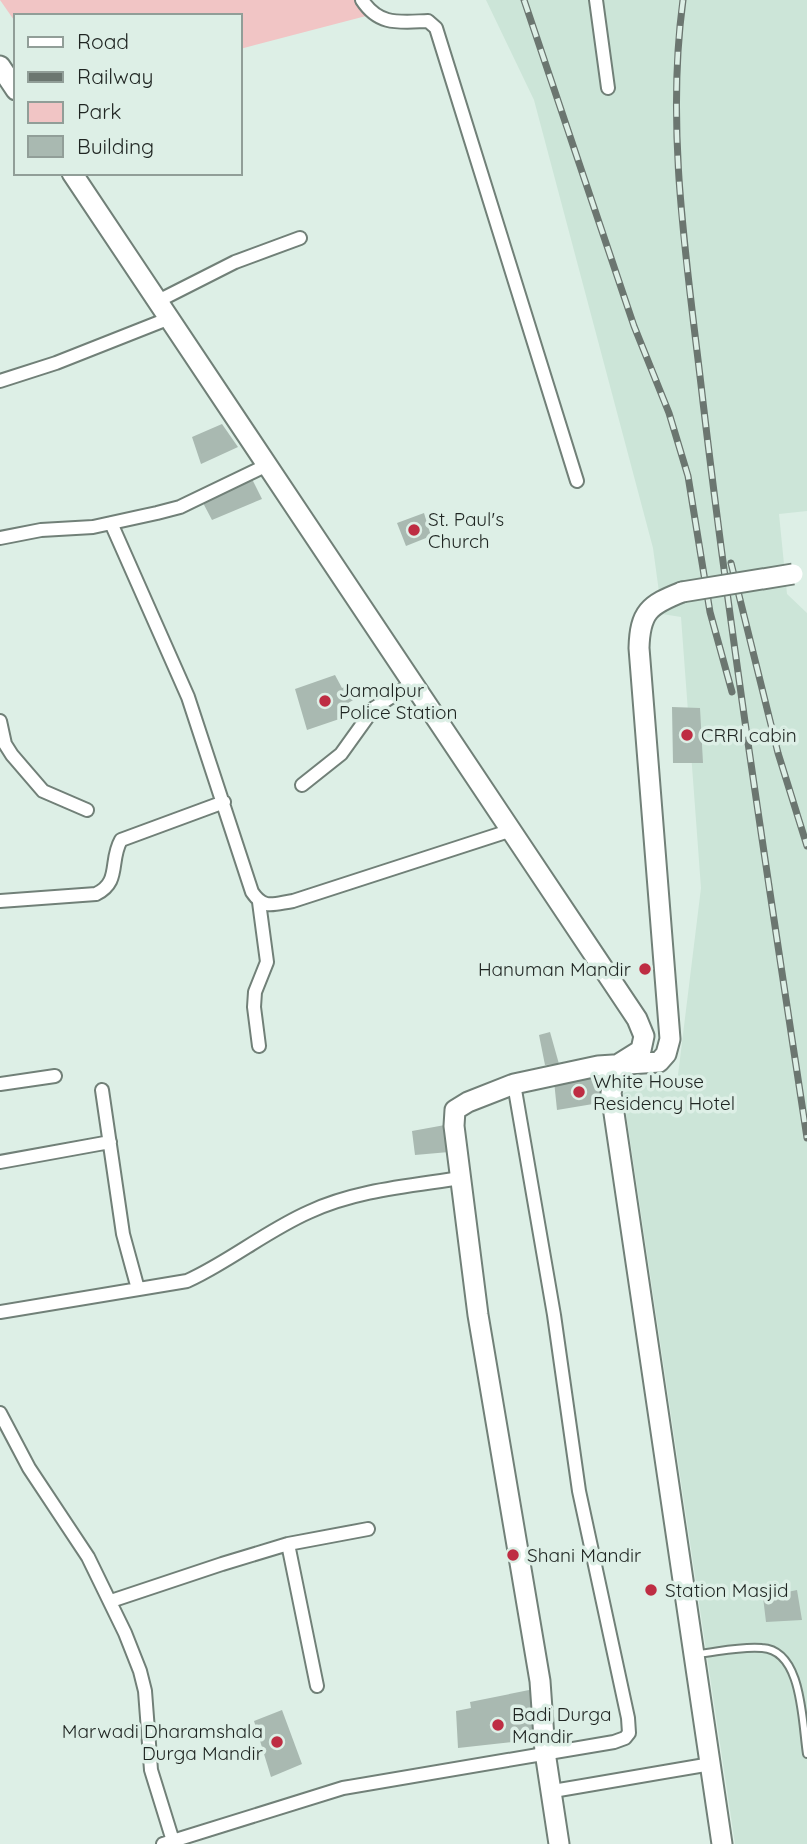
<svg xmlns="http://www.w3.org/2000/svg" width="807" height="1844" font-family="Quicksand,sans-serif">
<rect width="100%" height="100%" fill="#ddefe6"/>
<path fill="#cce5d8" d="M486,0H807V511L779,514L787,594L807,613V1844H735L623,1093L678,1075L701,888L681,617L662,614L653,548L534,100Z"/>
<path fill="#f1c5c5" d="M0,0H359L366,16L240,49V16H16V23Z"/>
<path fill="#a9b9b1" d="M222,424L238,447L201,464L192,437Z
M252,479L262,499L212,520L202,501Z
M424,513L431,536L406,546L397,523Z
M335,675L342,688L350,685L355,699L348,703L351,715L307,730L295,689Z
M672,707L700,708L703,763H673Z
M550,1032L559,1064L545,1065L539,1035Z
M600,1071L605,1102L557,1110L554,1081Z
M445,1125L449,1152L415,1155L412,1131Z
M797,1590L802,1620L766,1622L763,1597Z
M534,1689L541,1739L458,1748L456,1711L471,1708L470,1702Z
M282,1710L302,1764L271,1777L254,1721Z"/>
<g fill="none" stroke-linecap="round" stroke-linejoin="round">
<g stroke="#718078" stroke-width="10">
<path id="lane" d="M697,1654C717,1652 741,1646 762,1648C803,1650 802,1723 807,1754"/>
</g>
<g stroke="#718078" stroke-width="16">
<path id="street" d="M362,0C379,26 399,22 428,21L436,28L577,481
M596,0L608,88
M158,301L235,262L300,238
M0,381L56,363L170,318
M111,523L188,697L252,892C264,910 273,904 293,901L512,830
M0,538L41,530L93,527L157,513L180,507L267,465
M0,721L5,744L12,755L43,791L87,810
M302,785L341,754L374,708L413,683
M0,901L96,894C121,882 109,861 121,840L224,802
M259,902L267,962L255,992L254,1007L259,1046
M0,1084L55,1076
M102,1090L123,1234L138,1289
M0,1162L110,1142
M0,1312L187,1281C229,1262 266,1231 309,1212C356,1190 410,1186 461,1178
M0,1413L29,1468L88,1557L125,1633L140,1671L145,1691L151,1770L173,1841
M288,1544L317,1686
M111,1601L222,1564L288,1544L368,1529
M553,1791L711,1764
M163,1844L343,1788L614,1742L625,1738L629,1733L628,1718L579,1491L554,1315L514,1084"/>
</g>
<g stroke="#718078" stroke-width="23">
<path id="secondary" d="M0,66L16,90
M72,173L637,1019L644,1036L641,1050L617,1065L611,1093L722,1844
M559,1844L545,1752L540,1681L478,1315L454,1126L455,1110L468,1102L514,1084L598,1066L659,1062L666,1054L670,1039L639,648C640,612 649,605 682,592"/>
</g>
<use href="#lane" stroke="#fff" stroke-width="6"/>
<use href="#street" stroke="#fff" stroke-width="12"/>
<use href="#secondary" stroke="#fff" stroke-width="19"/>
<g stroke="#6b7670" stroke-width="7">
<path id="rail" d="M524,0L634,326L669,413L688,476L710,612L732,692
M683,0C665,133 688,269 703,402C732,648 770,893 807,1138
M731,563L778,753L807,846"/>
</g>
<use href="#rail" stroke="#ddefe6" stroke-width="4.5" stroke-dasharray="13" stroke-linecap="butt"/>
<g stroke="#718078" stroke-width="23" stroke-linecap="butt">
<path id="secondary-bridge" d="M682,592L793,574"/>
</g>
<use href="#secondary-bridge" stroke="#fff" stroke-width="19"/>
</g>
<g fill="#be2d43" stroke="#ddefe6" stroke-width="2.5">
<circle cx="414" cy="530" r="7"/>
<circle cx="325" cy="701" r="7"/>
<circle cx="687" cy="735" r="7"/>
<circle cx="645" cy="969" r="7"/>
<circle cx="579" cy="1092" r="7"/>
<circle cx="513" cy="1555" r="7"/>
<circle cx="651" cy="1590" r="7"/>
<circle cx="498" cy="1725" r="7"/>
<circle cx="277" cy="1742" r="7"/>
</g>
<g text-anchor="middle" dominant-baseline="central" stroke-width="7" stroke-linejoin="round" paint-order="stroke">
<g font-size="19" fill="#1f2522" stroke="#ddefe6" text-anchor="start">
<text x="428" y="519">St. Paul's<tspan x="428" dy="22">Church</tspan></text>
<text x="339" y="690">Jamalpur<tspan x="339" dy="22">Police Station</tspan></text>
<text x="701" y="735">CRRI cabin</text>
<text x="631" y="969" text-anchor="end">Hanuman Mandir</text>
<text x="593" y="1081">White House<tspan x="593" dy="22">Residency Hotel</tspan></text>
<text x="527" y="1555">Shani Mandir</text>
<text x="665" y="1590">Station Masjid</text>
<text x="512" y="1714">Badi Durga<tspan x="512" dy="22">Mandir</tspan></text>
<text x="263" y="1731" text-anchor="end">Marwadi Dharamshala<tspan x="263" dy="22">Durga Mandir</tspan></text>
</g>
</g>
<rect x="14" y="14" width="228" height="161" fill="#ddefe6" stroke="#919e98" stroke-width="2"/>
<rect x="28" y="37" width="35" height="10" fill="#ffffff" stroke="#919e98" stroke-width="2"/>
<text x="77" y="49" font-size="21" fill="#1f2522">Road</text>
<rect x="28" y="72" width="35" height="10" fill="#6b7670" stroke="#919e98" stroke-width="2"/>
<text x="77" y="84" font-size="21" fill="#1f2522">Railway</text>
<rect x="28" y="102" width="35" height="21" fill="#f1c5c5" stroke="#919e98" stroke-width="2"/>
<text x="77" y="119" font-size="21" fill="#1f2522">Park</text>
<rect x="28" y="136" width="35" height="21" fill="#a9b9b1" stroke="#919e98" stroke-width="2"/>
<text x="77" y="154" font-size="21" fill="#1f2522">Building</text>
</svg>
